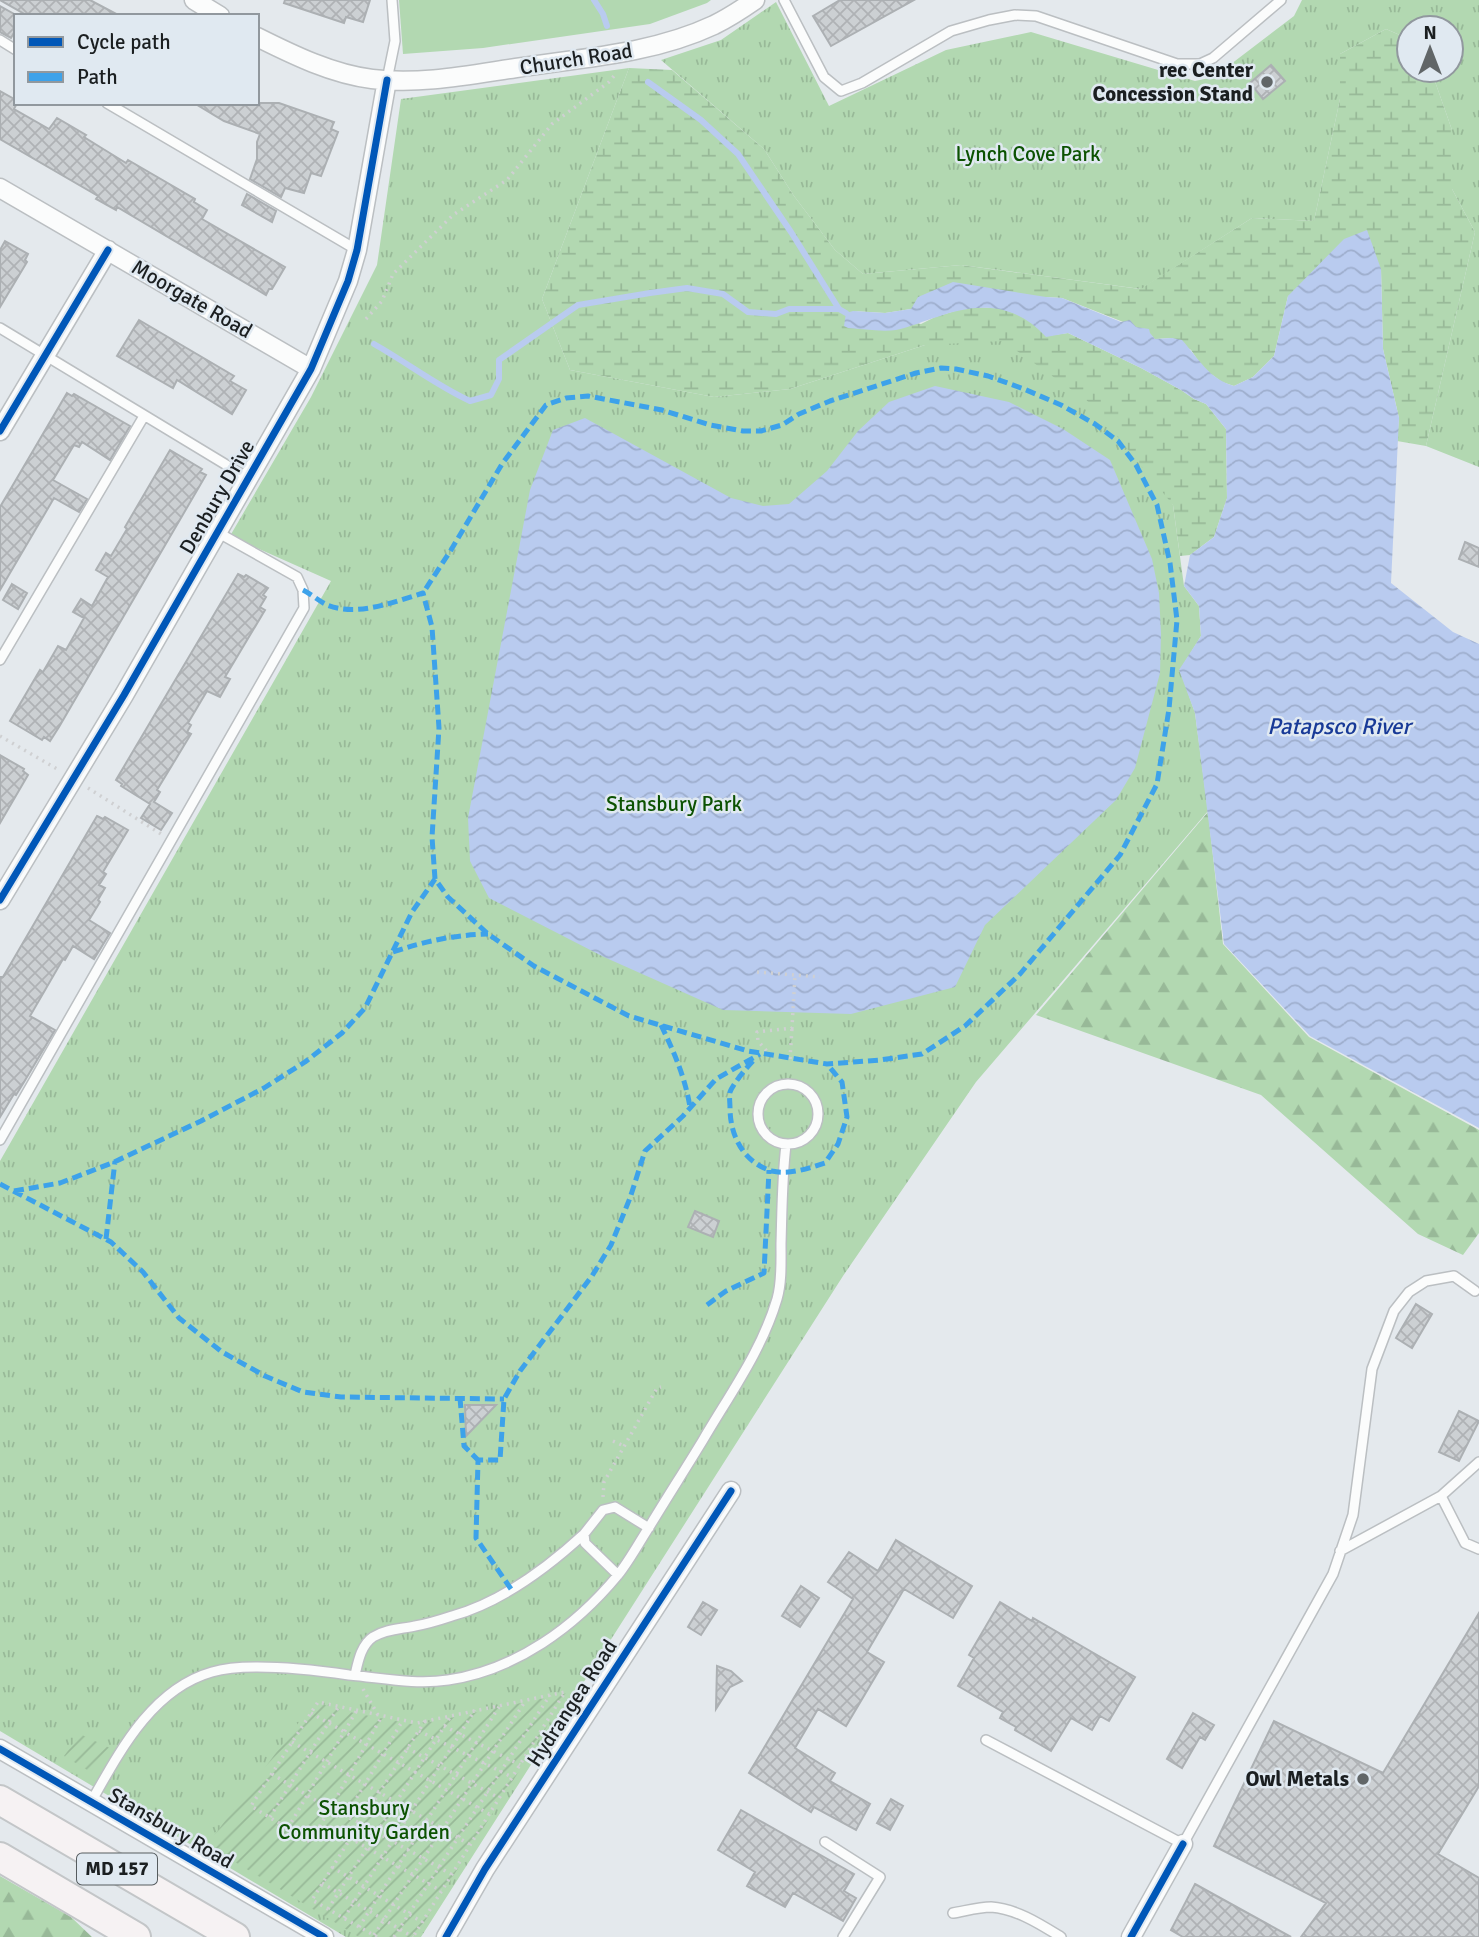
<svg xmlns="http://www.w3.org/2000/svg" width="1479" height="1937" font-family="Signika,sans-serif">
<defs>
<pattern id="forest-firs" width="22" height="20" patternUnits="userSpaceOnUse" patternTransform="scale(1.75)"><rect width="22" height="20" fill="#b2d8b1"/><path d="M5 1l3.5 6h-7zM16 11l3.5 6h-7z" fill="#98b998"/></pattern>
<pattern id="wetland-marsh" width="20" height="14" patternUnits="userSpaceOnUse" patternTransform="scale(1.75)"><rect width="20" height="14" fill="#b2d8b1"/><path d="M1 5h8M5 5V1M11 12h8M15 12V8" fill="none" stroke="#98b998"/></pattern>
<pattern id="park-tufts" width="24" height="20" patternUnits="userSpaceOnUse" patternTransform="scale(1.75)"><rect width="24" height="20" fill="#b2d8b1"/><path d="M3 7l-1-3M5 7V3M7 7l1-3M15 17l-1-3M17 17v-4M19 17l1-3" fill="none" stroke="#98b998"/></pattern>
<pattern id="garden-furrows" width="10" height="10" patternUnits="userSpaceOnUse" patternTransform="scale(1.75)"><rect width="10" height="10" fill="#b2d8b1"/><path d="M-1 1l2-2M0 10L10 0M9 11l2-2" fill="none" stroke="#98b998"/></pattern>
<pattern id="water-waves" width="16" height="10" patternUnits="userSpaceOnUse" patternTransform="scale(1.75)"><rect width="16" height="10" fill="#b9cbef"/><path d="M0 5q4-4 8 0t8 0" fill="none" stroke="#9eaecd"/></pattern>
<pattern id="building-cross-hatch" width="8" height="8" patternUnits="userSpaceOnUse" patternTransform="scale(1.75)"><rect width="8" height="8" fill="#ccd0d3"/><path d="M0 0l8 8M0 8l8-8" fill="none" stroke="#afb2b5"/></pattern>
</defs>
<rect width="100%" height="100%" fill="#e4e9ed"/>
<path fill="#b2d8b1" d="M399,0H711L707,3L650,24L483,48L403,54Z"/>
<path fill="url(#forest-firs)" d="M1208,812L1223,944L1309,1037L1479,1130V1233L1463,1255L1418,1234L1261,1095L1036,1015Z
M0,1876L71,1917L92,1937H0Z"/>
<path fill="url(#wetland-marsh)" d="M1386,29L1409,39V70H1431L1452,130V189L1475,232L1426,446L1397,441L1399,418L1383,349L1381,269L1288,296L1274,356L1253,377L1234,386L1222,382L1203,368L1191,350L1172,338L1155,339L1149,333L1136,327L1062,298L1046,297L911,309L885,313L853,311L921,324L935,317L968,307L999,308L1017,314L1035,324L1046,336L1068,333L1141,368L1181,390L1194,399L1206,404L1226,429L1227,498L1214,537L1190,555L1180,556L1173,505L925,345L790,389L714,397L570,370L542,299L629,68L672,70L764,149L794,196L835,250L863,274L961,265L1140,289L1252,218L1314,221L1340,99V54Z"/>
<path fill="url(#park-tufts)" d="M1302,0H1479V467L1426,446L1475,232L1452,189V130L1431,70H1451V28H1409V39L1386,29L1340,54V99L1314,221L1252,218L1141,289L961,265L863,274L835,250L794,196L764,149L661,60L721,40L776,2L829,106L946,50L1031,32L1195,81L1214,77L1294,16Z
M629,68L542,299L570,370L714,397L790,389L925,345L1003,341L1090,403L1173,505L1184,586L1199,606L1201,636L1180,670L1195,713L1208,811L976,1082L843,1276L421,1937H346L0,1731V1161L331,581L230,536L311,397L377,265L401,99Z"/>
<path fill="url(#garden-furrows)" d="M568,1693L415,1937H359L207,1845L314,1702L354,1713L416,1725Z
M80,1734L112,1749L94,1774L64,1756Z"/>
<path fill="url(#water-waves)" d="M1367,230L1381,269L1383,349L1399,418L1391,583L1453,632L1479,644V1128L1310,1036L1224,944L1195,713L1179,670L1201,636L1199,606L1184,586L1190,555L1214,537L1227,498L1226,429L1206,404L1194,399L1181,390L1141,368L1068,333L1046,337C1015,303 979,302 937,317C923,321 911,327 896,330C881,332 863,329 848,328L844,326L846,313L853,311L885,313L911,309L918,297L953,282L1046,297L1062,298L1121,322L1130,320L1136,327L1149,329L1150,333L1155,339L1172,338L1182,340C1199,359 1209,379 1234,386L1253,377L1274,356L1288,296L1344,239Z
M935,386L1009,402L1063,429L1110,460L1152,559L1159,593L1161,634L1160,673L1135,768L1116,800L985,925L955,987L851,1014L723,1010L604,957L489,898L470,861L468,818L530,490L553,430L585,418L731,498L763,506L789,504L827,471L858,431L889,402Z"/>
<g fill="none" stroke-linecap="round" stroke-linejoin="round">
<path stroke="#b9cbef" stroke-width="6" d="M594,0L603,14L607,26
M648,82L701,120L738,154L791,232L839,309L846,313
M374,344C406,362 437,386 470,401L491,395L499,379V360L578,305L650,293L687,288L723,294L748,312L776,314L789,309H839"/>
</g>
<path fill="url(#building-cross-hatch)" stroke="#acb0b3" stroke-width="2" d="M0,0H90L120,16H28Z
M285,0H370L363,22L346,17L344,23L284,3Z
M840,0H914L831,46L813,16Z
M0,6L16,15V29L11,38L0,32Z
M1271,65L1285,81L1263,99L1250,83Z
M0,91L16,100V103H17L14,109L49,129L57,118L86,135L84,137L100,147L126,163L128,160L195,199L194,202L207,210L202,219L285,267L272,289H269L266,295L117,207L116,210L96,199L98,196L0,139Z
M194,103H279L334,122L331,129L338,132L321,176L311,173L304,193L285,188L281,197L250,179L257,159V142L260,134L224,121Z
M247,194L276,211L272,222L242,205Z
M5,241L28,254L25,260L27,262L0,307V250Z
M139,320L234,376L230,381L246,390L232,414L177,380L173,388L117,356Z
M67,393L72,396L74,394L130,426L110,460L82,442L79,447L74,445L53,480L87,499L79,512L54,498L0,590V507Z
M170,450L202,469L200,472L206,475L59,727L50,741L44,737L42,740L10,721L40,670L43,672L58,646L66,650L84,618L73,612L81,599L92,606L108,577L96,570L106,553L111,556L127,529L125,527Z
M1465,542L1479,548V567L1459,559Z
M238,574L244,577L246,575L268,588L263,595L266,597L260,607L265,610L225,677L230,679L220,697L207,691L188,723L191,725L187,732L191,734L157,790L160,792L154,802L172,813L161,830L141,818L150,804L121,786L122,784L116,780Z
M12,584L27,593L18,609L3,600Z
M0,755L24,769L23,771L28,775L0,823Z
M97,816L103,819L105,817L128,830L103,872L106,874L99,885L105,888L98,900L100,902L89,920L110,933L94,959L73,946L65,960L63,959L30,1016L55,1030L24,1082L16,1095L14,1094L0,1117V977H3Z
M695,1211L719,1221L713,1237L688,1227Z
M1416,1304L1432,1314L1412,1348L1396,1338Z
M465,1405H496L466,1436Z
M1459,1411L1479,1421L1459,1461L1439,1452Z
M896,1540L972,1586L953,1618L904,1589L867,1652L884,1662L846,1726L818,1709L795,1748L835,1773L830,1781L870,1804L856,1830L814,1807L811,1812L749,1773L853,1599L828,1582L849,1552L878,1571Z
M801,1586L819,1598L800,1627L782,1616Z
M703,1602L717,1610L701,1635L688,1627Z
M1000,1602L1032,1621L1033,1618L1135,1677L1109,1721L1100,1716L1092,1730L1071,1718L1051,1751L1015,1730L1016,1727L1000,1718L1003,1712L958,1686L974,1658L969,1655Z
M1479,1613V1786L1438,1854L1479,1878V1937H1301L1326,1903L1214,1846L1274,1721L1383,1773Z
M717,1666L731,1671L742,1681L730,1687L716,1709Z
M1193,1713L1214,1725L1205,1740L1200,1737L1182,1768L1167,1759Z
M891,1799L903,1806L890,1830L877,1823Z
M741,1810L854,1874L844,1891L856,1898L843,1921L793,1893L785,1907L747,1886L755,1872L718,1850Z
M1195,1884L1291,1937H1183L1171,1930Z"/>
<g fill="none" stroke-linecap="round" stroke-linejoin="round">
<g stroke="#bbbfc2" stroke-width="12">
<path id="service" d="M784,0L824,77L841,91L862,83L951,31L989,20L1015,15L1036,16L1177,64H1200L1213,58L1281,0
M0,40L16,50
M387,80L395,41L392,0
M107,103L357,250
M0,328L248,478
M0,660L144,416
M758 1114a30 30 0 1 1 60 0a30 30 0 1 1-60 0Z
M0,1140L304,608L303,590L297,577L217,532
M1441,1496L1465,1543L1479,1549
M1340,1551L1441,1496L1479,1462
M618,1575L585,1543L584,1534L603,1510L615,1507L649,1528
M355,1675C358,1662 361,1645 373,1637C386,1629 401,1629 415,1626C427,1624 440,1620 452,1616C502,1602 546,1569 584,1534
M986,1740L1183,1844L1333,1574L1353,1515L1372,1369L1394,1311L1409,1292L1426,1281L1454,1276L1475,1291
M91,1802C120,1751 152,1689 212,1672C246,1662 314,1670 349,1675C383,1678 415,1685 448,1680C516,1670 575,1627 618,1575C630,1560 640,1541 651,1524C668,1496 686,1468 703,1440C730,1394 762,1350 777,1299C782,1282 781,1261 781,1244C782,1211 782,1178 786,1145
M825,1842L880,1877L843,1937
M953,1913C965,1911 979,1907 991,1907C1017,1909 1040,1924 1061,1937"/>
</g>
<g stroke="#bbbfc2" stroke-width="21">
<path id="minor" d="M194,0L220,16
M257,37C293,55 332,74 372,79C420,85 469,75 516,68C582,58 652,54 714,25C728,18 742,9 755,0
M0,188L311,369
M0,431L108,250
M0,900L124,695L311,369L348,281L357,250L387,80
M0,1749L324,1937
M446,1937L485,1869L731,1491
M1131,1937L1183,1844"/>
</g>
<g stroke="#c3c6c8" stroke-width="32">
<path id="primary" d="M0,1800L235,1937
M0,1857L136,1937"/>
</g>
<path stroke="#cfd0d2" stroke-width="3.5" stroke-dasharray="2 5" stroke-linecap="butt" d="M366,319L382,301L393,274L453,215L507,180L552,124L609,82L614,76
M0,736L57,769
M88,788L161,834
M757,972L820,977
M771,1056L758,1041L757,1032L792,1028L795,975
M790,1059L792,1028
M613,1441L624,1446
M603,1497L604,1482L657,1388L661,1387
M363,1689L378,1715
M311,1713L489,1814
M425,1721L360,1823L451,1874
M444,1726L520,1765
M419,1731L512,1777
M292,1742L469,1844
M407,1748L499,1798
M272,1774L330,1809L382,1716
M346,1816L403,1720
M270,1817L339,1706
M288,1828L357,1710
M350,1838L441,1891
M332,1867L422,1922
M322,1883L413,1937
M328,1909L451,1716
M344,1918L475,1710
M359,1927L499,1707
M374,1935L526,1700
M377,1937L312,1900L360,1823L330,1809L310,1842L251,1806L318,1702L417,1723L565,1692L413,1937
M394,1937L550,1695"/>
<use href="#service" stroke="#fbfcfc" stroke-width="9"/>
<use href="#minor" stroke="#fbfcfc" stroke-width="18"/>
<use href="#primary" stroke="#f6f2f3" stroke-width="28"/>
<path stroke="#3da2ea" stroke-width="5" stroke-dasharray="10 5" stroke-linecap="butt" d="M303,590C311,594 319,601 327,605C357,617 394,602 423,593L432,627L439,728L432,837L435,879L448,897L488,934L534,966L629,1016L748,1051L827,1064L880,1060L922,1054L965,1026L1020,974L1120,855L1157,784L1169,709L1177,620L1170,563L1157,505L1136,465L1118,441L1095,424L1061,405L1024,389L988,376L956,369L941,368L916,373L830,401L799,414L782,425L761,431H743L710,425L662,410L588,396L566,398L546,405L502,464L451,550L423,593
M393,952C426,941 453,935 488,934
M661,1025C674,1052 685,1077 690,1107
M753,1061C747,1067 733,1084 730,1092C729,1096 730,1103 730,1108C730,1136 744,1163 772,1171C790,1175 809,1168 825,1163L838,1144L847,1117L842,1082L827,1064
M0,1184L111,1242L143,1272L179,1318L222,1352L265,1376L303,1392L341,1397L504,1399
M14,1191L60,1183L112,1163L201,1121L264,1088L305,1062L342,1033L365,1008L412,912L435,879
M106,1239L115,1161
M707,1305L726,1291L764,1273L769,1170
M460,1398L464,1446L478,1460
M511,1589L476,1538L478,1460H500L504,1399L520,1371L592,1276L611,1245L630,1198L645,1151L683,1116L716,1079L760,1054"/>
<g stroke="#e0e9f1" stroke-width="11">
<path id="cycleway" d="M0,431L108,250
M0,900L124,695L311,369L348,281L357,250L387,80
M0,1749L324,1937
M446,1937L485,1869L731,1491
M1131,1937L1183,1844"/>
</g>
<use href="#cycleway" stroke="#0057b8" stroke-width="7"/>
</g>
<g fill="#616668" stroke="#e0e9f1" stroke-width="2.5">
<circle cx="1267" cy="82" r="7"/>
<circle cx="1363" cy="1779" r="7"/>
</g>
<g text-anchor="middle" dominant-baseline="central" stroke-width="5" stroke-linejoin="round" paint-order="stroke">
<rect fill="#e0e9f1" stroke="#565c5f" stroke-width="2" x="77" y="1853.5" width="80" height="31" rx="5"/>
<g font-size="19" font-weight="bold" fill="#1b1f21">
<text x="117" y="1869">MD 157</text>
</g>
<g font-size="21" fill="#1b1f21" stroke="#e0e9f1">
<text transform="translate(576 59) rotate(-9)">Church Road</text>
<text transform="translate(192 299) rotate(30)">Moorgate Road</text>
<text transform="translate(217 497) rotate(-60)">Denbury Drive</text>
<text transform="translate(572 1703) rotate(-57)">Hydrangea Road</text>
<text transform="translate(171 1828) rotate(30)">Stansbury Road</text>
</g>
<g font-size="21" font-weight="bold" fill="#1b1f21" stroke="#e0e9f1" text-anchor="end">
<text x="1253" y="70">rec Center<tspan x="1253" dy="24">Concession Stand</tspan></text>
<text x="1349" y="1779">Owl Metals</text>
</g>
<g font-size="21" fill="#0c5202" stroke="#e0e9f1">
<text x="1028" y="154">Lynch Cove Park</text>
<text x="674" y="804">Stansbury Park</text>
<text x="364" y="1808">Stansbury<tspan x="364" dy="24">Community Garden</tspan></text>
</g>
<g font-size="23" font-style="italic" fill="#183a97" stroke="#e0e9f1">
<text x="1339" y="726">Patapsco River</text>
</g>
</g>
<rect x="14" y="14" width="245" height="91" fill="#e0e9f1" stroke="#91989e" stroke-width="2"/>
<rect x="28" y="37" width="35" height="10" fill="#0057b8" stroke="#91989e" stroke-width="2"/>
<text x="77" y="49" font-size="21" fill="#1b1f21">Cycle path</text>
<rect x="28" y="72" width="35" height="10" fill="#3da2ea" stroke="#91989e" stroke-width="2"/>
<text x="77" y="84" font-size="21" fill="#1b1f21">Path</text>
<g transform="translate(1430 49)"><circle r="33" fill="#e0e9f1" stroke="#91989e" stroke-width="2"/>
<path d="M0-5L12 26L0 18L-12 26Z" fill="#616668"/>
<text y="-10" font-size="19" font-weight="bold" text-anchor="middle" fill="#1b1f21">N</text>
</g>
</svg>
